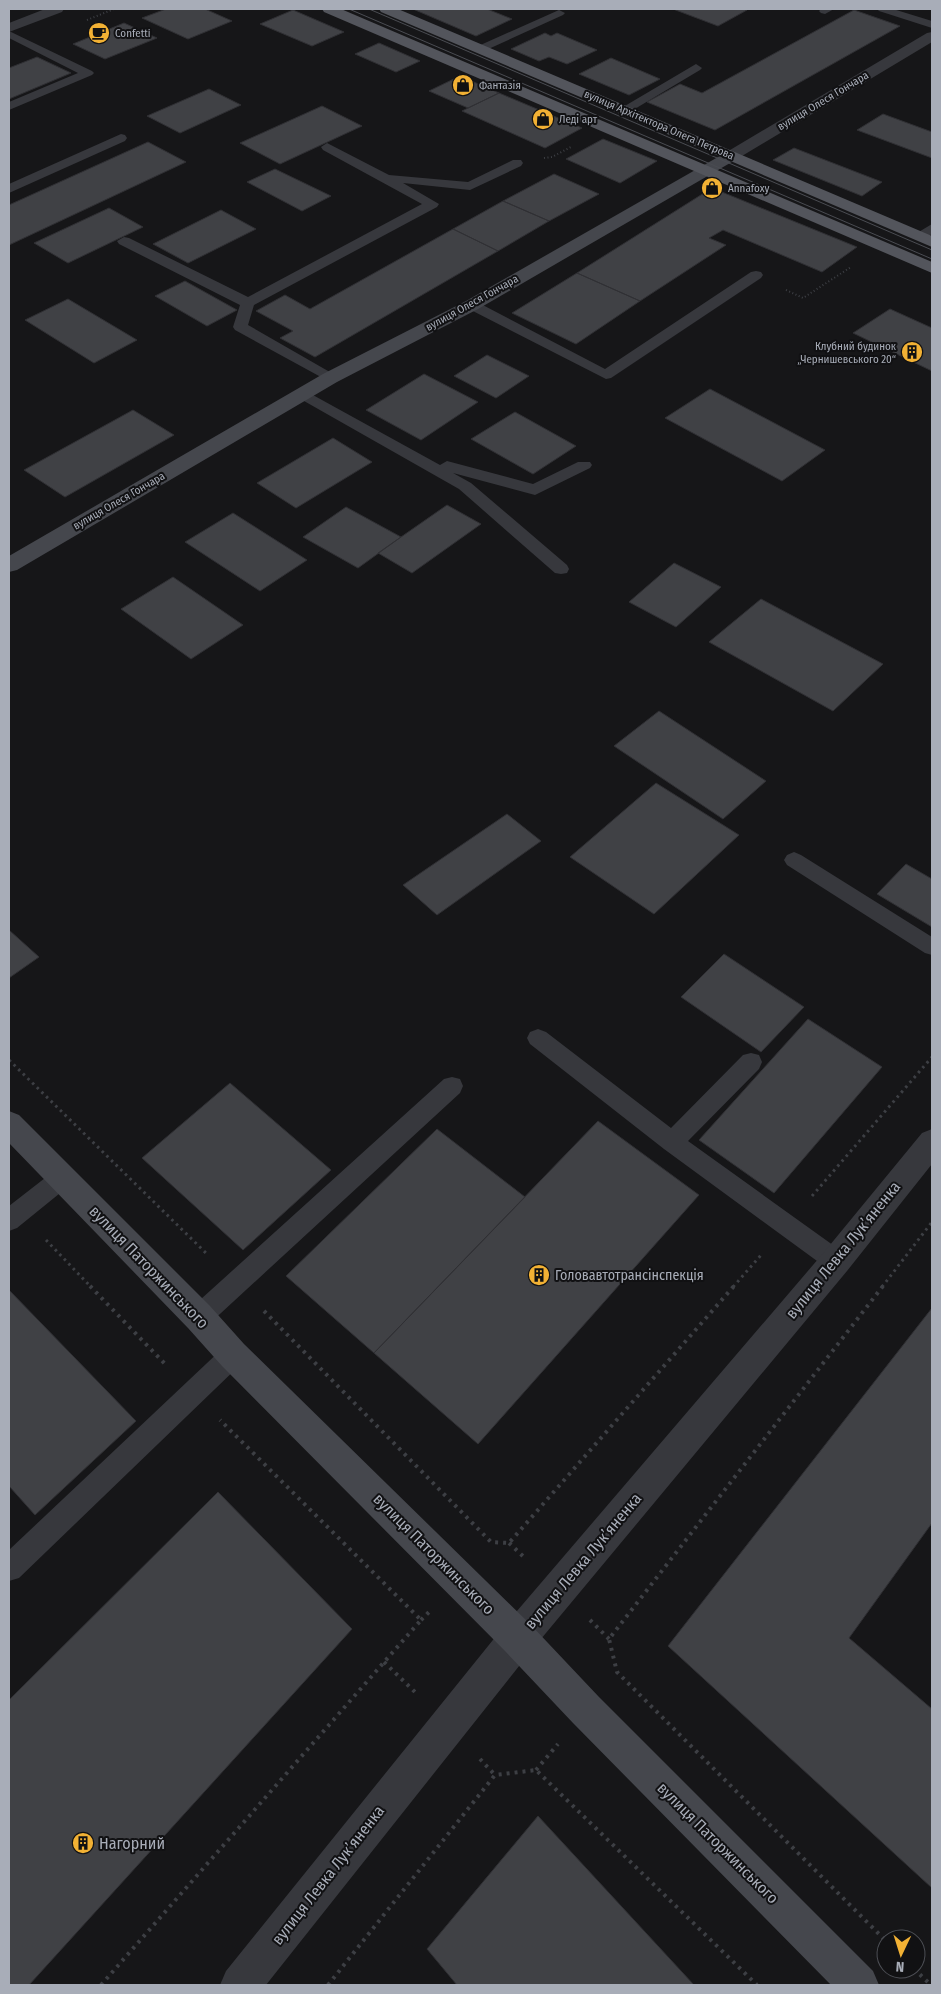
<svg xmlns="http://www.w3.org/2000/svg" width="941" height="1994" font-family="'Fira Sans Condensed',sans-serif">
<rect width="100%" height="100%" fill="#161618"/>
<path fill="#404145" stroke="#303034" d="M166,9H205L232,21L188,39L142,18Z
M413,9H487L512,19L476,36Z
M673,9H743L747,10L718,26Z
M293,10L344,32L312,46L260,24Z
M854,10L900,26L715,130L647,102L680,84L702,93Z
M124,23L157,38L105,59L73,44Z
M545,33L551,36L557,33L597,50L567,64L549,57L539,61L511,49Z
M379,43L420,61L396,72L355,54Z
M37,57L71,73L9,99V68Z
M611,58L660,79L629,95L579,74Z
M460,76L499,93L468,108L429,91Z
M209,89L241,105L180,133L147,116Z
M499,93L582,128L545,148L462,111Z
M322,106L362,126L280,164L240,143Z
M883,114L932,132V158L857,130Z
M603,139L657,161L620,183L566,159Z
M148,142L186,162L9,245V205Z
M794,148L882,182L862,196L773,160Z
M275,169L331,196L302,211L247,182Z
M554,174L599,194L549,221L503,201Z
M712,188L857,247L822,272L723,230L709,238L726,245L640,301L577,273Z
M503,201L549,221L498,251L453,229Z
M109,208L143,227L68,263L34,243Z
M221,210L256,229L188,263L153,244Z
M453,229L498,251L315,357L280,338L293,331L256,311L285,295L310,309Z
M577,273L640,301L576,344L512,313Z
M185,281L237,310L207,326L155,296Z
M68,299L137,340L94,363L25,320Z
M890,309L932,328V371L853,333Z
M487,355L529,376L496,398L454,376Z
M424,374L478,402L421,440L366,410Z
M710,389L825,450L782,481L665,418Z
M133,410L174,435L65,497L24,470Z
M515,412L576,446L533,474L471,439Z
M333,438L372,462L296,508L257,483Z
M447,505L481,524L412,573L378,553Z
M346,507L401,537L358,568L303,537Z
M233,513L307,560L260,591L185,542Z
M674,563L721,587L676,627L629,602Z
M173,577L243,625L191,659L121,609Z
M761,599L883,664L833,711L709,642Z
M659,711L766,781L723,819L614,746Z
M656,783L739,835L654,914L570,857Z
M507,814L541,841L437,915L403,885Z
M906,864L932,879V927L877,894Z
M9,930L39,957L9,978Z
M724,954L804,1007L761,1052L681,997Z
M808,1019L882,1067L774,1193L699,1140Z
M230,1083L331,1170L243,1250L142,1158Z
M598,1121L699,1195L478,1444L374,1353Z
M437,1129L525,1197L374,1353L286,1276Z
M9,1290L136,1421L35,1515L9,1486Z
M932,1308V1523L849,1638L932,1709V1888L668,1646Z
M218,1492L352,1629L29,1985H9V1700Z
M538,1816L694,1985H457L427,1949Z"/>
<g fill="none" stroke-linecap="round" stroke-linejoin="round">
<path stroke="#3d3f44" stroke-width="2" stroke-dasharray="1 2.5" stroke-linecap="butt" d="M87,20L114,9
M544,158L552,157L571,147
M786,290L803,298L851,267"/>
<path stroke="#3d3f44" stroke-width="3" stroke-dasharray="2.5 4" stroke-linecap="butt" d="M9,1060L208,1255
M812,1196L932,1057
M46,1240L91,1287
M733,1287L762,1254
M882,1287L932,1222"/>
<path stroke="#3d3f44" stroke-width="4" stroke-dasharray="3 5" stroke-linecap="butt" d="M90,1286L166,1365
M883,1286L609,1639L617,1672L886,1941
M264,1311L491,1542L509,1543L734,1286
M509,1543L526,1559
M421,1620L429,1612
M590,1620L609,1639
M384,1662L416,1693
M480,1759L495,1775
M536,1770L558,1744
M914,1969L931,1985
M101,1985L421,1620L220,1420
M328,1985L495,1775L536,1770L757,1985"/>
<path fill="#37383d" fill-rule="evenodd" d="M821,9H834L825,14L821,13L819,11Z
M877,9H893L932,21V28L879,11Z
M559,10L565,13L563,15L484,51H476L474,49L476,47Z
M9,31L92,71L94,73L92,75L9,110V102L78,73L9,38Z
M696,64L702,68L700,70L628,113H620L618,110Z
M121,134L125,135L127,138L125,141L9,193V184Z
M327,143L389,175L468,182L513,160H521L523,163L521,166L470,190L403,183L439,204L437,207L254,305L248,325L335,375L337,378L335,381L330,382L235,330L233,327L240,305L119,244L117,241L124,237L129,238L248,297L422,204L323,150L321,147Z
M932,224V234L924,239H914L912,236Z
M756,271L761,272L763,275L761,278L611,378L606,379L467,308L465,305L467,302H477L605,369L751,272Z
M302,389L440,465L447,461L533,484L578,462H590L592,465L590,468L535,495L453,473L471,483L567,565L569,569L567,573L561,574L555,573L459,489L297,397L294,394L297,391Z
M794,852L801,855L932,937V955L925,953L787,865L784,860L787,855Z
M538,1029L546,1032L671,1128L743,1055L751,1053L759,1055L762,1062L759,1069L688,1141L844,1253L848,1261L844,1269L836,1272L828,1269L664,1149L530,1044L527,1038L530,1032Z
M452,1077L460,1079L463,1086L460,1093L208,1325L199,1329L190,1325L187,1317L190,1309L444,1079Z
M62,1168L70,1171L74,1178L70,1185L17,1228L9,1231V1206L54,1171Z
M233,1343L242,1347L245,1355L242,1363L19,1578L9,1581V1550L224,1347Z"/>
<path fill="#37383d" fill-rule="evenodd" d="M45,9H64L62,12L9,32V23Z
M932,32V42L737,159H725L723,156L725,153L927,33Z
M932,1129V1164L847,1271L531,1651L266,1985H220L226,1971L505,1625L825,1251L922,1133Z"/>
<path fill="#45474d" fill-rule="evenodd" d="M731,151L737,153L739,156L737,159L478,309L337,382L17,570L9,572V556L323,374L466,301L725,153Z
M9,1111L19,1115L210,1306L244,1344L531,1625L599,1697L873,1971L879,1985H831L573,1723L505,1651L222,1366L188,1328L9,1143Z"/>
<path fill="#53555c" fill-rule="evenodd" d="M322,9H341L932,262V273L324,12Z
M379,9H398L932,236V247L381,12Z"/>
<path stroke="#4a4c52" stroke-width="1" d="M349,9L932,259
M369,9L932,250"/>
</g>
<defs>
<g id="cafe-disc" transform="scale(1.125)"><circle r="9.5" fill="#f2b134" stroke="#111113"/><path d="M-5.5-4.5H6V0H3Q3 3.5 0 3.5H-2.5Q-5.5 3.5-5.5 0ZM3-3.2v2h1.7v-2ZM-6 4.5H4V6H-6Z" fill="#111"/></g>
<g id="shop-disc" transform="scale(1.125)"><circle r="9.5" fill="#f2b134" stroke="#111113"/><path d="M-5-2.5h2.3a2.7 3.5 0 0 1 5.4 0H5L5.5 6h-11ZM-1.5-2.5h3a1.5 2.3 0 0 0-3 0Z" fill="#111"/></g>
<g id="building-disc" transform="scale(1.125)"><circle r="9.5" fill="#f2b134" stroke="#111113"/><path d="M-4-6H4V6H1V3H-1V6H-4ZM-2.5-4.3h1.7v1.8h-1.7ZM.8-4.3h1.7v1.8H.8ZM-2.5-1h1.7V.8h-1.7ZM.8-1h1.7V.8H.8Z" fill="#111"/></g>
</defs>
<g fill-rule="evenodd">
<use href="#cafe-disc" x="99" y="33"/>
<use href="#shop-disc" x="463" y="85"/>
<use href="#shop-disc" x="543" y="119"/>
<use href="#shop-disc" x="712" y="188"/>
<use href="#building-disc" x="912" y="352"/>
<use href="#building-disc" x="539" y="1275"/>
<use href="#building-disc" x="83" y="1843"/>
</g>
<g text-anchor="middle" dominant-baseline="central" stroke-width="4" stroke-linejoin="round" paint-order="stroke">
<g font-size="11" fill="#a8adb8" stroke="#111113" text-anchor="start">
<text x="115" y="33">Confetti</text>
<text x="479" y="85">Фантазія</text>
<text x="559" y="119">Леді арт</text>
<text x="728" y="188">Annafoxy</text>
<text x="896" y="346" text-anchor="end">Клубний будинок<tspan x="896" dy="13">„Чернишевського 20“</tspan></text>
</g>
<g font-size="11" fill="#a8adb8" stroke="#111113">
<text transform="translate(823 101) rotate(-31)">вулиця Олеся Гончара</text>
<text transform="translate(659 125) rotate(23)">вулиця Архітектора Олега Петрова</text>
<text transform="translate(472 303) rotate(-29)">вулиця Олеся Гончара</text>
<text transform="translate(119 501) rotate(-30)">вулиця Олеся Гончара</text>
</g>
<g font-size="14" fill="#a8adb8" stroke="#111113" text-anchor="start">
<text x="555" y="1275">Головавтотрансінспекція</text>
</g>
<g font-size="16" fill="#a8adb8" stroke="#111113">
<text transform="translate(843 1250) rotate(-51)">вулиця Левка Лукʼяненка</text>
<text transform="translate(149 1267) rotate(46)">вулиця Паторжинського</text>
<text transform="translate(434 1554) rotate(45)">вулиця Паторжинського</text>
<text transform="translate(583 1561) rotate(-50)">вулиця Левка Лукʼяненка</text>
<text transform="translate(718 1843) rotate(45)">вулиця Паторжинського</text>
<text transform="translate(328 1875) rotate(-52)">вулиця Левка Лукʼяненка</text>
</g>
<g font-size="16" fill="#a8adb8" stroke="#111113" text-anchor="start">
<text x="99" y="1843">Нагорний</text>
</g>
</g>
<rect width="941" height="1994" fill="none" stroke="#a8adb8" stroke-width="20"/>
<g transform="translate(901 1954) rotate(184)"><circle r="24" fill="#111113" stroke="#4d4f55"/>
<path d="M0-4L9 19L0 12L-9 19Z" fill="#f2b134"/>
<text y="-8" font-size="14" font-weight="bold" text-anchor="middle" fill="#a8adb8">N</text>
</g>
</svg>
